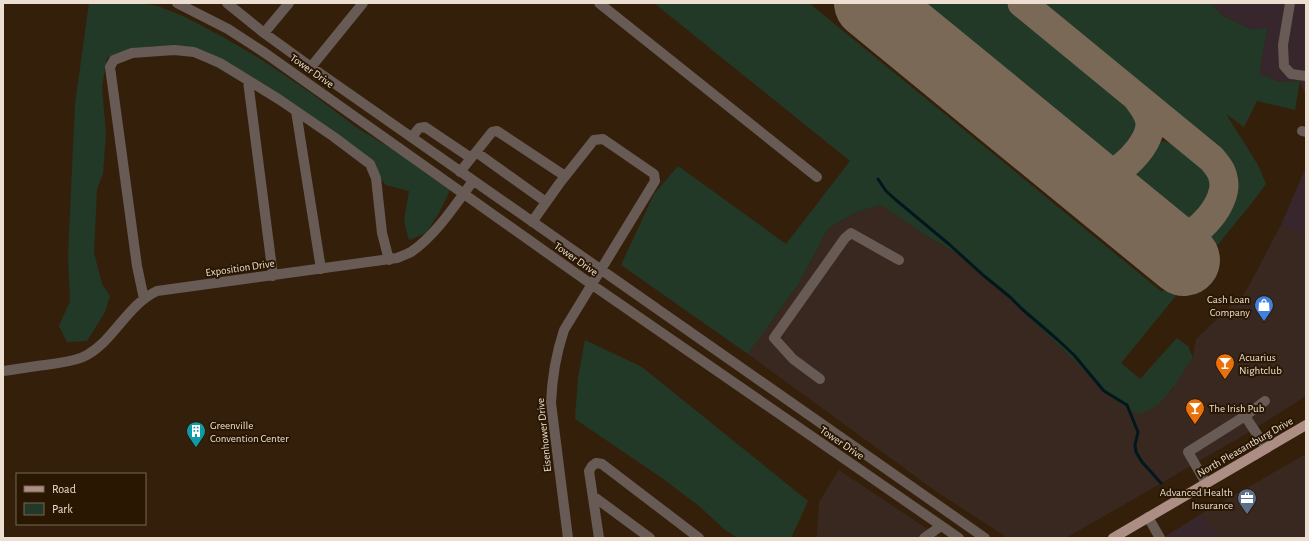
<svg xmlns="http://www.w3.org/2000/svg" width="1309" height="541" font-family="'Alegreya Sans',sans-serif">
<rect width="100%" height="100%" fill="#34200a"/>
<path fill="#392820" d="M881,205L923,234L958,254L1006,292L1031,320L1068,354L1170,393L1178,378L1193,358L1196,339L1245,293L1281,225L1306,238V396L1246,434L1066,538H1008L937,492L748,354L799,283L828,229L856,212Z
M1306,454V538H1220L1201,514Z
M839,470L941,538H817L819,502Z"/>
<path fill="#38262d" d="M1211,3H1306V97L1300,81L1279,82L1260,74L1261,62L1268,27L1253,30L1223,16Z
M1306,167V238L1281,225Z
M1201,514L1220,538H1163Z"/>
<path fill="#223928" d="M89,3H138L158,6L183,16L223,37L262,60L311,93L356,127L392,149L450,190L439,213L426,233L409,240L404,221L409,191L386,185L366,162L271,98L179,47L154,46L120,53L107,58L102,87L106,134L103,174L97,189L94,253L102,284L110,296L105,312L87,341L67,342L59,326L70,301L68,257L75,104Z
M654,3H809L1162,292L1222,218C1230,205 1238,191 1234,175C1233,171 1229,165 1227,161L1035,3H1211L1223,16L1253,30L1268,27L1261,62L1260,74L1279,82L1300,81L1295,110L1257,101L1244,127L1226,114L1258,165L1266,184L1251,204L1121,363L1140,379L1177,338L1188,346L1193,358C1181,374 1167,402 1149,410C1145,412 1140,413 1137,414L1111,397L1068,354L1031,320L1006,292L958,254L923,234L881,205L856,212L828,229L799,283L748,354L621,265L654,194L678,166L786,244L850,161Z
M924,3H1005L1132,107C1150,127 1134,145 1117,160Z
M1162,141C1176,143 1186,150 1196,160C1200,164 1207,169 1210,173C1221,192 1203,210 1191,221L1134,174C1140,159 1149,151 1162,141Z
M585,340L642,367L808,501L791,538H738L725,530L699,506L662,478L575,419L578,378Z"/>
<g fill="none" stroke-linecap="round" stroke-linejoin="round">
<path stroke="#00181d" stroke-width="3" d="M878,179L886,191L896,200L950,245L983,275L1010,297L1022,309L1058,340L1074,355L1104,391L1127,405L1138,432L1135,445L1136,452L1142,462L1161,483"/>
<path stroke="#7a6956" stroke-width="29" d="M1022,3L1212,159C1217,165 1222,171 1223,178C1230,201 1197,239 1174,240C1166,240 1160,237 1153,234
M1075,170C1081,173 1087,178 1095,178C1117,179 1151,145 1150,123C1149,113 1143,106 1137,98"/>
<path stroke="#7a6956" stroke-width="72" d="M870,3L1184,260"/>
<path stroke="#685a55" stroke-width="10" d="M177,3L228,29L265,53L591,284L959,538
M227,3L264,33L311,67L985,538
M599,3L817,177
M1290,3L1283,45L1284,66L1291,74L1306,76
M264,33L289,3
M311,67L363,3
M248,81L273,276
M296,111L321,269
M1302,131L1306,132
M412,137L419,128L425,127L471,158
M476,152L546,202
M460,172L492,132L497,131L565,176
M532,222L559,184L594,140L603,139L654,174L655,181L564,330C556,354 552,377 551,403L568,538
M144,299L137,266L110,67L114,60L132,53L174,50L194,52L220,63L280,100L334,137L370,164L376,178L382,233L389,260
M3,371C19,369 35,366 52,364C63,362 77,361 87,355C115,339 127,305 157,291L397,258C402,256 407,254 411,252C435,236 456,204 473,181
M820,379L793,359L774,338L845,238L851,233L899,260
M1245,416L1266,448
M1206,483L1188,452L1245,416L1265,401
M593,496L650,538
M1148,517L1160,538
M599,538L589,471L592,466L596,463L602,464L699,538
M924,538L941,526"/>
<path stroke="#ac8e85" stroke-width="10" d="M1113,538L1306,425"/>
</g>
<defs>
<g id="shop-pin" transform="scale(1)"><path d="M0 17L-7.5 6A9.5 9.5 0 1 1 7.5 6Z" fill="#3f7fe0" stroke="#291702"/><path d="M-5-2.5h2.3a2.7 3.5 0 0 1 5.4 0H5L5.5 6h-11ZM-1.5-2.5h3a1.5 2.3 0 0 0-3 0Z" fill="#fff"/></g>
<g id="bar-pin" transform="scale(1)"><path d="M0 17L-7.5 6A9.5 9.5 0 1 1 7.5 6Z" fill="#e8710a" stroke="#291702"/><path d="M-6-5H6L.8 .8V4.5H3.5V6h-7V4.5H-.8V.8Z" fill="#fff"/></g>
<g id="building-pin" transform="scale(1)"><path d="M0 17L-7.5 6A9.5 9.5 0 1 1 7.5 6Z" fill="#0f9aa8" stroke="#291702"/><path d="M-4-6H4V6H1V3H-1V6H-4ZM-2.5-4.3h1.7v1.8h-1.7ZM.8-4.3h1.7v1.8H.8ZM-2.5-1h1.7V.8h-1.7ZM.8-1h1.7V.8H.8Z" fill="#fff"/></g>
<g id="office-pin" transform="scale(1)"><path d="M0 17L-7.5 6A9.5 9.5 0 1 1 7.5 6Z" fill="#5c6f8a" stroke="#291702"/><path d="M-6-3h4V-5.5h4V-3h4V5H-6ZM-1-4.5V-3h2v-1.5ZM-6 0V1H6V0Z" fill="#fff"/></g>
</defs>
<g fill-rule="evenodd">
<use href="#shop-pin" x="1264" y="305"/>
<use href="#bar-pin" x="1225" y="363"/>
<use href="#bar-pin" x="1195" y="408"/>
<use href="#building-pin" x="196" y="431"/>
<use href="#office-pin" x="1247" y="498"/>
</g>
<g text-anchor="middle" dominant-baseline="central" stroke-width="4" stroke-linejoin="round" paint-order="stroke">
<g font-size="11" fill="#ecdfd2" stroke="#291702">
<text transform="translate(312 71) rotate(35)">Tower Drive</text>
<text transform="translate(576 259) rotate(35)">Tower Drive</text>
<text transform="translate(240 268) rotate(-8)">Exposition Drive</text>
<text transform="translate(544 435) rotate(-96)">Eisenhower Drive</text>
<text transform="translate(842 443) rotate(34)">Tower Drive</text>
<text transform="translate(1245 447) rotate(-30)">North Pleasantburg Drive</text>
</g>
<g font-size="11" fill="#ecdfd2" stroke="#291702" text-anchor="start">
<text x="1250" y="299" text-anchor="end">Cash Loan<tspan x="1250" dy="13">Company</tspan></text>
<text x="1239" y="357">Acuarius<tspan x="1239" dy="13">Nightclub</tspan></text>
<text x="1209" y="408">The Irish Pub</text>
<text x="210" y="425">Greenville<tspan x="210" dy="13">Convention Center</tspan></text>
<text x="1233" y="492" text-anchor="end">Advanced Health<tspan x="1233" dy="13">Insurance</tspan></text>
</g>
</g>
<rect width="1309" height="541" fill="none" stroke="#ecdfd2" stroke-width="8"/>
<rect x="16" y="473" width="130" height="52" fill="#291702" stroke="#776755"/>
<rect x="24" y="486" width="20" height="6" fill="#ac8e85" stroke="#776755"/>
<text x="52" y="493" font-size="12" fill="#ecdfd2">Road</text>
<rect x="24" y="503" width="20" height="12" fill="#223928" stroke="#776755"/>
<text x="52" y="513" font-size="12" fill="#ecdfd2">Park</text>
</svg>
